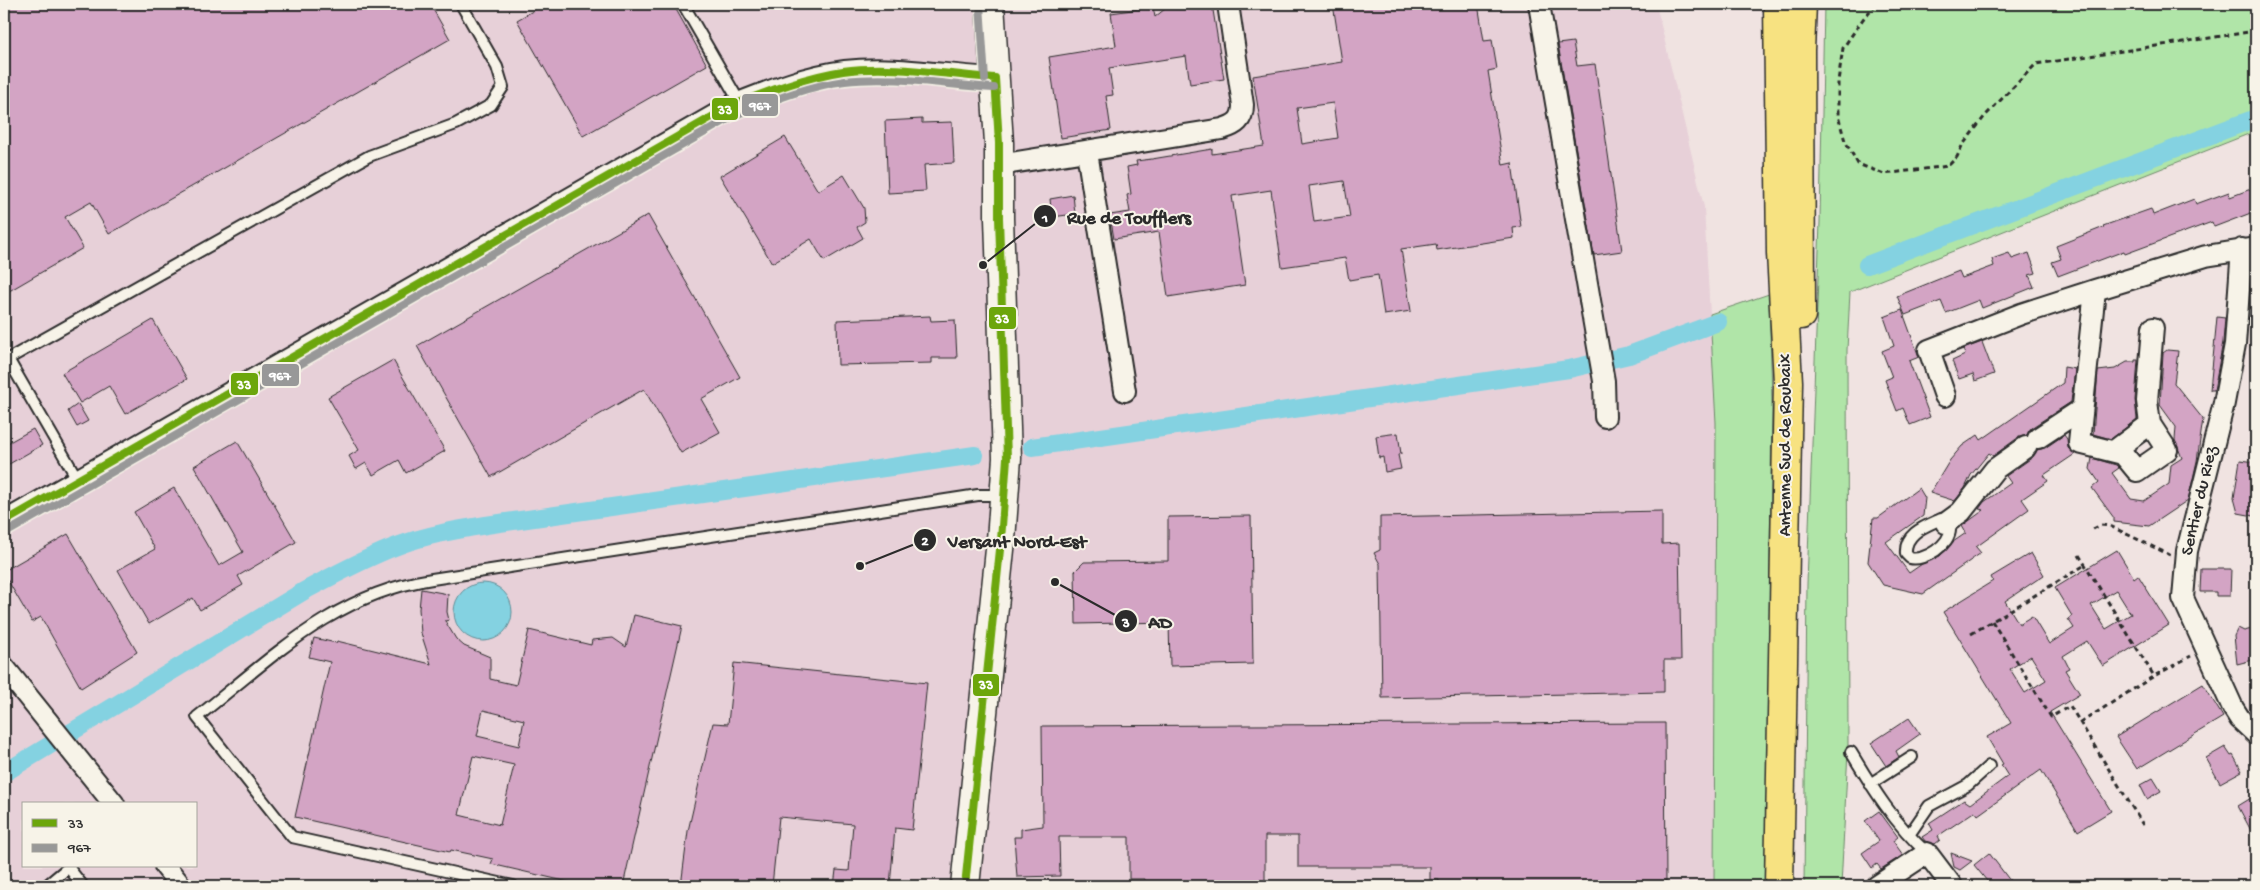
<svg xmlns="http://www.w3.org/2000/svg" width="2260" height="890" font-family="'Gochi Hand',sans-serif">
<rect width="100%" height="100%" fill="#f0e3e1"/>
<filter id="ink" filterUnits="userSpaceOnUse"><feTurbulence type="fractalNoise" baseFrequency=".02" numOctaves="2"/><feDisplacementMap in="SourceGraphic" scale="10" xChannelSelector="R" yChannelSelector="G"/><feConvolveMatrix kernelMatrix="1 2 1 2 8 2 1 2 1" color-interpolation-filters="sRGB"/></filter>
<g filter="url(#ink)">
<path fill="#e7d0d8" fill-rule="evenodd" d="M4,4H1656L1704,207L1716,423L1714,886H4ZM24,804H196V866H24Z"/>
<path fill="#b0e5a8" stroke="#6e886a" d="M1824,4H2256V131L1850,292L1847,350L1848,751L1841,886H1804L1807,584L1820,222Z
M1769,294L1772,400L1766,886H1714L1716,423L1710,314Z"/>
<path fill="#84d2e1" stroke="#608f98" d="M454 612a29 29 0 1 1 58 0a29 29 0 1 1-58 0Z"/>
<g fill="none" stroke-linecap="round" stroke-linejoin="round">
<path stroke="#84d2e1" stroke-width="18" d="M1867,265L2256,118
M1032,447L1569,369L1629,355L1718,322
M4,773L304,591C334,575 365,558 397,546C426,535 456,530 486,525L975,455"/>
</g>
<path fill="#d3a4c4" stroke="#2b2b2b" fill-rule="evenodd" d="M4,4H430L450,39L109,234L91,202L65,217L83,248L4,294Z
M545,4H673L707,65L583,136L517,20Z
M1171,4H1212L1224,79L1190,84L1186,56L1109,68L1113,95L1106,96L1111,130L1061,138L1049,57L1116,46L1111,13L1153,7L1155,17Z
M1333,4H1478L1484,41L1492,40L1497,69L1488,71L1503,165L1512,163L1521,227L1513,228L1514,238L1437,250L1436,244L1401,249L1411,311L1384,315L1378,275L1349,280L1345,258L1282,267L1271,190L1232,196L1245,285L1168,297L1159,232L1114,239L1110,215L1130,212L1127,195L1131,194L1127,167L1137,165L1136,161L1152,159L1212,149V154L1264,146L1253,76L1342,62ZM1333,103L1338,138L1302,144L1297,108ZM1344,181L1350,217L1314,222L1309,186Z
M1573,42L1577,66L1595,64L1622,251L1594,255L1558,44Z
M922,119V123L952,122L954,163L924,165L926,191L888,193L885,121Z
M785,137L818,191L844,175L864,208L865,222L857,227L863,238L824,261L811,239L772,263L720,176Z
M2256,187V211L2214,227L2212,222L2125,254L2124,251L2058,276L2052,262L2061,259L2056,246L2104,227L2103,226L2151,209L2153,215L2194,199L2196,204L2229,192L2230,197Z
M1073,195L1075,214L1052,217L1050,199Z
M648,215L740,377L701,399L720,432L681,453L644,389L491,477L417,346Z
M2009,253L2012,259L2029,253L2036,273L2029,275L2034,287L1982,308L1979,300L1946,313L1941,301L1905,315L1897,296L1959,271L1962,278L1994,266L1992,259Z
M1902,310L1919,357L1909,361L1930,417L1910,425L1903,408L1897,411L1885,380L1892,377L1882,351L1894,346L1884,317Z
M930,316L931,321L955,320L957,358H932V363L838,365L837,320Z
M2217,317L2225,318L2223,342L2214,390H2210Z
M153,320L187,379L125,414L109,386L80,403L62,373Z
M1982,342L1994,374L1975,381L1973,374L1959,379L1952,361L1965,355L1963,349Z
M2167,350L2178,351L2174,383L2203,419L2197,461L2188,500L2149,526L2114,522V518L2092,488L2099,482L2090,469L2092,458L2116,465L2119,468L2112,473L2131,499L2144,501L2169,484L2171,465L2182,458L2175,440L2176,427L2160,405L2163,353Z
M393,360L445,451L406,473L399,460L373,475L366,463L356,469L349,456L359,450L328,397Z
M2135,360H2138L2135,400L2137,419L2111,439L2093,434L2098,371L2115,369L2127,362H2135Z
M2064,367L2075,369L2071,402L2031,428L2027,435L2019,437L1993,456L1989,453L1971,475L1965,488L1955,501L1930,493L1950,460L1962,446L1978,435L1981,440L2063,383Z
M78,404L88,421L77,427L68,411Z
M33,429L42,445L4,467V445Z
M1398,433L1401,454L1398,455L1401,469L1385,472L1383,457L1379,458L1376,436Z
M2064,435L2067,439L2068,448L2075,454L2044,475L2048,481L2022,499L2029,509L1976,547L1981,553L1923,594L1883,585L1868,562L1873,518H1878L1919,488L1925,498L1923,516L1886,542L1909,573L1922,564L1940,556L1953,542L1966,533L1962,526L1984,510L1979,509L1984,502L2011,483L2006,476L2033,457L2037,450L2045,448Z
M237,441L296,542L238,576L243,585L200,610L193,598L149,624L118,570L155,549L134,512L174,488L219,566L243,552L194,466Z
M2240,460L2256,462V509L2254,516L2238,513L2234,498Z
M1662,511V544L1679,543L1681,660H1664V692L1382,698L1380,564L1374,553L1380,550V517Z
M1251,516L1253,664L1170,666L1169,622L1076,624L1075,571L1084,562L1168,561V517Z
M68,534L137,652L81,688L41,617L32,622L4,574V571Z
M2117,550L2134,578L2138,575L2169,625L2103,666L2087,641L2063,656L2069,668L2065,670L2080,694L2050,712L2111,811L2078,831L2041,770L1978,815L1975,811L1938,836L1940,840L1935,844L1925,841L1922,837L1933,830L1929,823L1964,800L1970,804L2008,776L2001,765L2003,764L1987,737L2011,723L1943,612L1993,581L1991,577L2031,553L2044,575L2005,601L2019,624L2032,616L2049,644L2074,628L2068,619L2072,616L2055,588ZM2116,590L2131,614L2106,629L2091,605ZM2031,656L2046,680L2025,693L2010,669Z
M2201,569H2231L2230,596H2216V592H2200Z
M421,589L448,594L447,612L449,620L445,621L456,639L464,646L490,657V679L516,685L529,630L591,645L592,640L613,638L626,647L634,615L682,626L623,886H586L491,864L493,859L451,850L450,852L295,817L330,662L309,657L314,638L336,643L337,641L431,664L421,633L419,609ZM483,710L524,720L519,746L477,736ZM473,756L514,765L500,825L459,815Z
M2238,628L2244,631L2256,628V652L2252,653L2253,660L2237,664L2234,636Z
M734,663L927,683L912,830L895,828L890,886H834L836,870L849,871L853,824L779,817L772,886H681L688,831L713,723L728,724Z
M2203,684L2223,717L2137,769L2116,737Z
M1909,718L1920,734L1896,751L1899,757L1886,766L1871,743Z
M1665,723L1666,886H1439V880H1430V867H1298V836H1265V882H1219V886H1145V879H1129V837H1059L1060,876L1017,877L1014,837H1021V829L1043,826L1042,726Z
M2225,747L2231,756L2233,755L2242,771L2220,783L2206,758Z
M2153,778L2161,791L2147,799L2140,785Z
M2256,795V840L2238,806Z
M1879,811L1898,837L1893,841L1903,855L1881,869L1877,864L1872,868L1862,853L1879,841L1865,821Z
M1951,853L1972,861L1960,870L1954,867Z
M1989,853L2014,886H1991L1974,865Z"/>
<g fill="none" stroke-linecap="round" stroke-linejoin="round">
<g stroke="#2b2b2b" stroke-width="14">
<path id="lane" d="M683,4L740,103
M78,480L8,359L369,156L456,124L491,105L503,87L497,67L461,4
M1941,519L1950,529C1951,544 1924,562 1910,558L1906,554C1904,533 1926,526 1941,519Z
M1851,752C1873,789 1895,824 1927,853
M1870,784L1912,757
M1909,835L1929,806L1968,785L1989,766
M68,867L83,886
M46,886L70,866
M513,886L292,837L197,717C272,658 334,594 432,579L978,495H1004"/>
</g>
<g stroke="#2b2b2b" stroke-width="24">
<path id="street" d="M1539,4L1598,347L1604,381L1605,417
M1087,152L1125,391
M999,165L1222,129C1236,125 1243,120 1243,105L1228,4
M2242,249L2235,344L2224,403L2187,551L2183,598L2233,708L2240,719L2256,734
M2095,290L2079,443L2123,454L2137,471L2167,450L2150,424L2114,451
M1945,396L1929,350L2021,314L2095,290L2206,256L2256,248
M2150,424L2147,401L2153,328
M2038,438L2082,409
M4,522L731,106C769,91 805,76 845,71C894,65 946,76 995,78
M1946,523L1961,512L1995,469L2026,447
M4,667L114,804
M165,866L181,886
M1877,886L1927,853L1952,886"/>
</g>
<g stroke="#2b2b2b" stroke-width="31">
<path id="secondary" d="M965,886L1001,540L1007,458L999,218V143L990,4"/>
</g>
<g stroke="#2b2b2b" stroke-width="31">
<path id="highway" d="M1778,4L1781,253L1788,382L1779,886
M1801,315L1800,50L1802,4"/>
</g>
<path stroke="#2b2b2b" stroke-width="3" stroke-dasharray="5 4" stroke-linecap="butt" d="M1876,4L1863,19L1843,48L1838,81V116L1845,141L1858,164L1884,174L1948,166L1957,157L1962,146L1985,116L2036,64L2256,31
M2255,4L2256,7
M2131,6L2151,4
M2093,529L2101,525L2110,526L2170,555
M2079,555L2154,676
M1992,621L2051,717L2070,706L2143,825
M1971,634L2085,565
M2080,723L2154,676L2191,656"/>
<use href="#lane" stroke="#f7f3e8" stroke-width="10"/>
<use href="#street" stroke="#f7f3e8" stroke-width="20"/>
<use href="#secondary" stroke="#f7f3e8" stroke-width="28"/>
<use href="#highway" stroke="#f7e281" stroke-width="28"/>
<g stroke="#f7f3e8" stroke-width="11">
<path id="bus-1" d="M4,522L731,106C767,92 804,77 843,71C893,64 945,75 995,78
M965,886L1001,540L1007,458L999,218V143L995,78"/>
</g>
<g stroke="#f7f3e8" stroke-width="11">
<path id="bus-2" d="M980,5L985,79
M9,531L735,115C771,101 807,86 845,81C894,75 945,85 994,88"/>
</g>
<use href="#bus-1" stroke="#6ca60b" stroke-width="8"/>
<use href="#bus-2" stroke="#989898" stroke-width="8"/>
</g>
</g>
<g text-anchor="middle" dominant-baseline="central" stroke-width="4" stroke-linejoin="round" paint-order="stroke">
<g font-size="18" fill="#2b2b2b" stroke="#f7f3e8">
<text transform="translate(1786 445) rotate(-90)">Antenne Sud de Roubaix</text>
<text transform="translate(2200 501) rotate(-77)">Sentier du Riez</text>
</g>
</g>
<path fill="none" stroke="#2b2b2b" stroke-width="2" d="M983 265L1045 216M860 566L925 540M1055 582L1126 621"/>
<g fill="#2b2b2b" stroke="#f7f3e8" stroke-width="2">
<circle cx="983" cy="265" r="5"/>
<circle cx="860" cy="566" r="5"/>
<circle cx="1055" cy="582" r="5"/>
<circle cx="1045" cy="216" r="12"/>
<circle cx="925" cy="540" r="12"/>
<circle cx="1126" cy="621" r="12"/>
</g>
<g font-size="15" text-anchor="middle" font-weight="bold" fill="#fff">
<text x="1045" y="222">1</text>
<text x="925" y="545">2</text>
<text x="1126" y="627">3</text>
</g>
<g font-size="19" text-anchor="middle" font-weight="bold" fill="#2b2b2b" stroke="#f7f3e8" stroke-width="4" stroke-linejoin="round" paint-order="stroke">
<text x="1129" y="223">Rue de Toufflers</text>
<text x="1017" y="547">Versant Nord-Est</text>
<text x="1160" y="628">AD</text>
</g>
<g stroke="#f7f3e8" stroke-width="2">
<rect x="741" y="93" width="38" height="24" rx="5" fill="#989898"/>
<rect x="711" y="97" width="28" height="24" rx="5" fill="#6ca60b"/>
<rect x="988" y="306" width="29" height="24" rx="5" fill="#6ca60b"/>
<rect x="261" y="363" width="39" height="24" rx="5" fill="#989898"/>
<rect x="230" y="372" width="29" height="24" rx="5" fill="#6ca60b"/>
<rect x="972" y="673" width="28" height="24" rx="5" fill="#6ca60b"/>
</g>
<g font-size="14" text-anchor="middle" font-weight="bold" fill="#fff">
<text x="760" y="110">967</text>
<text x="725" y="114">33</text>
<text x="1002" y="323">33</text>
<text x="280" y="380">967</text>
<text x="244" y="389">33</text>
<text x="986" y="689">33</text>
</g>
<rect width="2260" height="890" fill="none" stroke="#f7f3e8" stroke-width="20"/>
<rect x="10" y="10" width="2240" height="870" fill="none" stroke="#2b2b2b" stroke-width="2" filter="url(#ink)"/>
<rect x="22" y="802" width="175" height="65" fill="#f7f3e8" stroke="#a5a39c"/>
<rect x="32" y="819" width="25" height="8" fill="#6ca60b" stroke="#a5a39c"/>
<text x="68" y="828" font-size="15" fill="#2b2b2b">33</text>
<rect x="32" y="844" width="25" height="8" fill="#989898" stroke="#a5a39c"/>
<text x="68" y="852" font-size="15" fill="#2b2b2b">967</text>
</svg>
